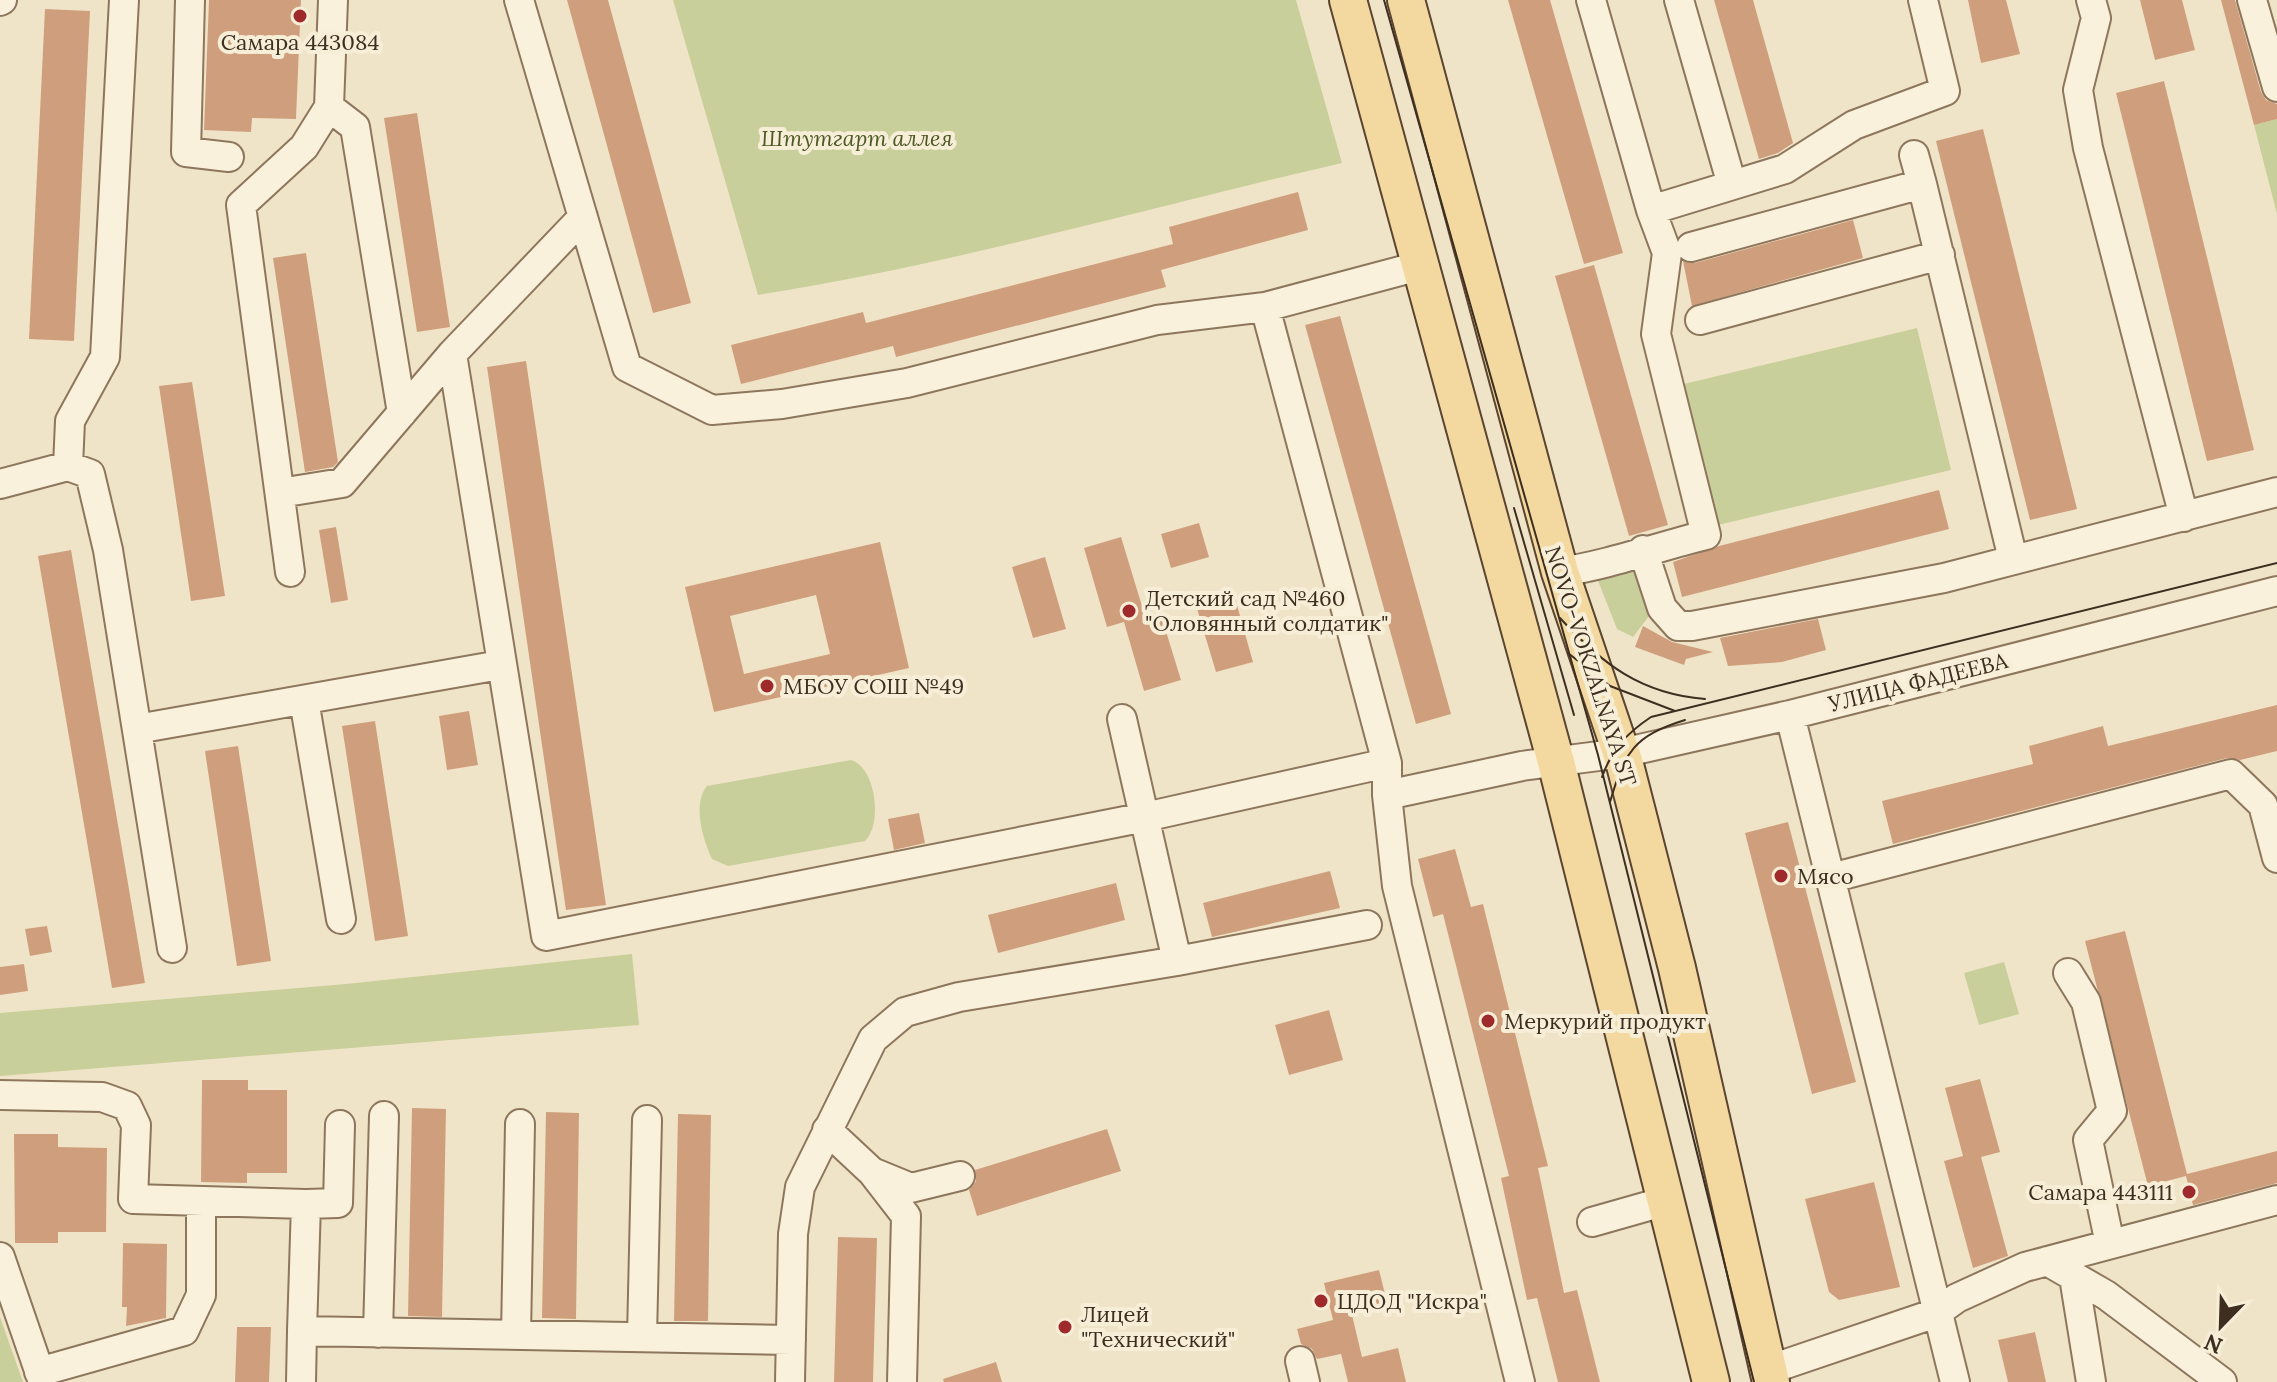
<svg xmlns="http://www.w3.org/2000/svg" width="2277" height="1382" font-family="Lora,serif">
<rect width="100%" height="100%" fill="#f0e4c8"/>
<path fill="#c9cf9b" d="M673,0H1296L1342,163C1147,208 955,264 758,295Z
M2277,119V214L2254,125Z
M1917,328L1951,470L1718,525L1684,384Z
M1642,563L1656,607L1633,637L1617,629L1595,573Z
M851,760C876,767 883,824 865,841L728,866L712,859C703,840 692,804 707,786Z
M632,954L639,1025L0,1076V1013L346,984Z
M2004,962L2019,1014L1979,1025L1964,973Z
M0,1317L23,1382H0Z"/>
<path fill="#cf9f7d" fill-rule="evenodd" d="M209,0H301L296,119L252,118L251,132L204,130Z
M567,0H608L691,303L653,313Z
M1508,0H1550L1623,253L1584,264Z
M1714,0H1753L1793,143L1778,153L1759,159Z
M1968,0H2006L2020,54L1981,63Z
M2140,0H2182L2195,50L2155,60Z
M2221,0H2235L2261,92L2266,100L2277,104V119L2254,125Z
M45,9L90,11L74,341L29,339Z
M2164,81L2254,450L2207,461L2116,93Z
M417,113L450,327L417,332L384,118Z
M1983,129L2077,509L2030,520L1936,141Z
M1298,192L1308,230L1161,270L1166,287L896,357L893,346L741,384L731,345L863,312L866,323L1173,244L1169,227Z
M1853,220L1863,258L1692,306L1683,261L1695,263Z
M306,253L338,462L333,467L305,472L273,258Z
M1594,265L1668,525L1629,536L1555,276Z
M1340,316L1451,714L1416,724L1305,325Z
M526,361L606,905L566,910L487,367Z
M192,382L225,596L191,601L159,386Z
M1939,490L1949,529L1682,597L1673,562L1719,546Z
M1199,523L1209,557L1171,568L1161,534Z
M336,527L348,600L331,603L319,530Z
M1121,537L1145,616L1160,612L1181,680L1144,691L1124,622L1107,627L1084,548Z
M880,542L909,668L714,712L685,587ZM816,595L830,654L744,674L730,616Z
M71,550L145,983L112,988L38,556Z
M1045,557L1066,629L1033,638L1012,567Z
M1233,591L1253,662L1216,672L1195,602Z
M1818,619L1826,650L1782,662L1728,666L1720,638Z
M1643,626L1672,642L1713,652L1686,659L1684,665L1635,647Z
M2277,705V751L2240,760L2227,758L1893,844L1882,801L2033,764L2029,746L2103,726L2108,746Z
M469,711L478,765L447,770L439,716Z
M375,721L408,936L375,941L342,726Z
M238,746L271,961L237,966L205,751Z
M919,813L925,843L894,850L888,819Z
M1788,822L1856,1082L1812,1094L1745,833Z
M1455,849L1471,907L1483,904L1548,1166L1538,1168L1564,1293L1577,1290L1600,1382H1558L1537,1298L1527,1300L1501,1178L1509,1176L1443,914L1433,917L1418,859Z
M1330,871L1340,908L1212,937L1203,903Z
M1116,883L1125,920L998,953L988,915Z
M47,926L52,952L30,956L25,929Z
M2125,931L2187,1174L2277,1151V1183L2193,1205L2186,1176L2148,1186L2085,941Z
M24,964L28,991L0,995V967Z
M1329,1010L1343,1060L1289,1075L1275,1025Z
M1980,1079L2000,1152L1981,1157L2008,1256L1973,1268L1944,1161L1963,1156L1945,1088Z
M202,1080H248V1090H287V1173H247V1183L201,1182Z
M412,1108L446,1109L442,1317L408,1316Z
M546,1112L579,1113L576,1319L542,1318Z
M678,1114L711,1115L708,1321H674Z
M1107,1129L1121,1171L977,1216L969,1190L976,1181L975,1170Z
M14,1134H58V1147L107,1148L106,1232H58V1243H15Z
M1874,1182L1900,1287L1839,1300L1829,1292L1805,1199Z
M838,1237L877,1238L873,1382H834Z
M123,1243L167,1244L166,1318L126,1326L127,1307H122Z
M1379,1270L1388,1306L1352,1315L1362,1357L1398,1348L1406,1382H1348L1341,1354L1317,1359L1312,1349L1301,1344L1297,1329L1333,1320L1324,1283Z
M237,1327H271L269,1382H235Z
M2035,1332L2046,1382H2008L1998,1340Z
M996,1362L1002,1382H944L943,1379Z"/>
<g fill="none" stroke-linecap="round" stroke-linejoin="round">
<g stroke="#8d765c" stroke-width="32">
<path id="minor" d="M190,0L186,152L229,157
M519,0L627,367L712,410L782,404L907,383L1157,320L1265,307L1419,266
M1679,0L1732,185
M2091,0L2096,18L2078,90L2088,148L2184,517
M2252,0L2277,87
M0,1L2,0
M329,107L355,127L402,413
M1914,155L1922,184
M1651,210L1785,169L1854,125L1945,91L1923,0
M1691,247L1922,184L2013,559
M1265,307L1387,763V795L1397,886L1520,1382
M1700,320L1940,255
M452,354L546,936L1145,817L1387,763
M68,466L70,421L105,357L124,0
M0,484L68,466L90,474L108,550L172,948
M280,493L342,483L452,354L583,217
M1643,550L1662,608L1678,626H1692L1944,578L2277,492
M290,572L241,205L304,147L329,107L333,0
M1560,572C1609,565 1657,547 1706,535L1656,334L1667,253L1651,210L1591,0
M304,700L341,919
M1790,715L1955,1382
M137,729L500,665
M1387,795L1522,766L1622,753L1790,715L2277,591
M1831,878L2231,774L2263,805L2277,858
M1177,961L1367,925
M2068,973L2086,1002L2112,1111L2088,1140L2110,1244
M0,1095L102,1097L127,1106L136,1125L133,1199L306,1204L302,1331
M827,1130L872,1172L911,1188L960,1176
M872,1172L906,1216L902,1382
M306,1204L338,1203L340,1125
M1592,1222L1666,1201
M0,1257L43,1382
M2047,1261L2106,1295L2222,1382
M2074,1277L2091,1382
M378,1333L384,1116
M516,1335L520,1124
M642,1337L647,1120
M1300,1361L1305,1382
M1768,1370L1936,1313L1957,1298L2025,1267L2277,1200
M39,1372L184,1331L201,1295V1202
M301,1382L302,1331L791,1340
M790,1382L793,1234L800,1187L873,1039L905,1012L959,997L1177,961L1122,719"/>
</g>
<g stroke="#5b4430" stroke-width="40">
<path id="major" d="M1348,0L1556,762L1711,1382
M1406,0L1560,572L1624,761L1677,968L1771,1382"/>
</g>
<use href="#minor" stroke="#faf1dc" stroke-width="28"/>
<use href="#major" stroke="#f3d9a0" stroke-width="36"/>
<path stroke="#3d2e20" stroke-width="2" d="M1384,0L1598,755L1754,1382
M1514,508L1574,715
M1560,618C1602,664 1641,694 1705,699
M1568,653L1610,686L1675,711
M1602,777C1612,749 1627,733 1651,717L2277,563
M1610,802C1625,751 1634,736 1685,720"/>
</g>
<g fill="#9e2a2b" stroke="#f7eed8" stroke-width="3">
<circle cx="300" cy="16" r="8"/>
<circle cx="1129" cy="611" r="8"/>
<circle cx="767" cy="686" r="8"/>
<circle cx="1781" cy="876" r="8"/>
<circle cx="1488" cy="1021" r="8"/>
<circle cx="2189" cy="1192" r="8"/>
<circle cx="1321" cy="1301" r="8"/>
<circle cx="1065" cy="1327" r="8"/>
</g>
<g text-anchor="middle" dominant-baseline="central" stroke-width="8" stroke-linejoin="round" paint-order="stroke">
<g font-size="22" fill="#3d2e20" stroke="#f7eed8" text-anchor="start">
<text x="300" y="42" text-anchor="middle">Самара 443084</text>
<text x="1145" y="598">Детский сад №460<tspan x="1145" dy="25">"Оловянный солдатик"</tspan></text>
<text x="783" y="686">МБОУ СОШ №49</text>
<text x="1797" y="876">Мясо</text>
<text x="1504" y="1021">Меркурий продукт</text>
<text x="2173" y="1192" text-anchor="end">Самара 443111</text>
<text x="1337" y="1301">ЦДОД "Искра"</text>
<text x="1081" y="1314">Лицей<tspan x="1081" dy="25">"Технический"</tspan></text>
</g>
<g font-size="22" font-style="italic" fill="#4d5a26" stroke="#f7eed8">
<text x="857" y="138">Штутгарт аллея</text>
</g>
<g font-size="22" fill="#3d2e20" stroke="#f7eed8">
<text transform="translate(1591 666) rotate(72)">NOVO-VOKZALNAYA ST</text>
<text transform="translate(1918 682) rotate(-14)">УЛИЦА ФАДЕЕВА</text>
</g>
</g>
<g transform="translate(2221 1326) rotate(203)" stroke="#f7eed8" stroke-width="6" paint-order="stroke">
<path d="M0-6L14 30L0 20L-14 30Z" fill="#3d2e20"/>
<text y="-12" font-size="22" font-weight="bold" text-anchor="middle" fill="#3d2e20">N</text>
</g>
</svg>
